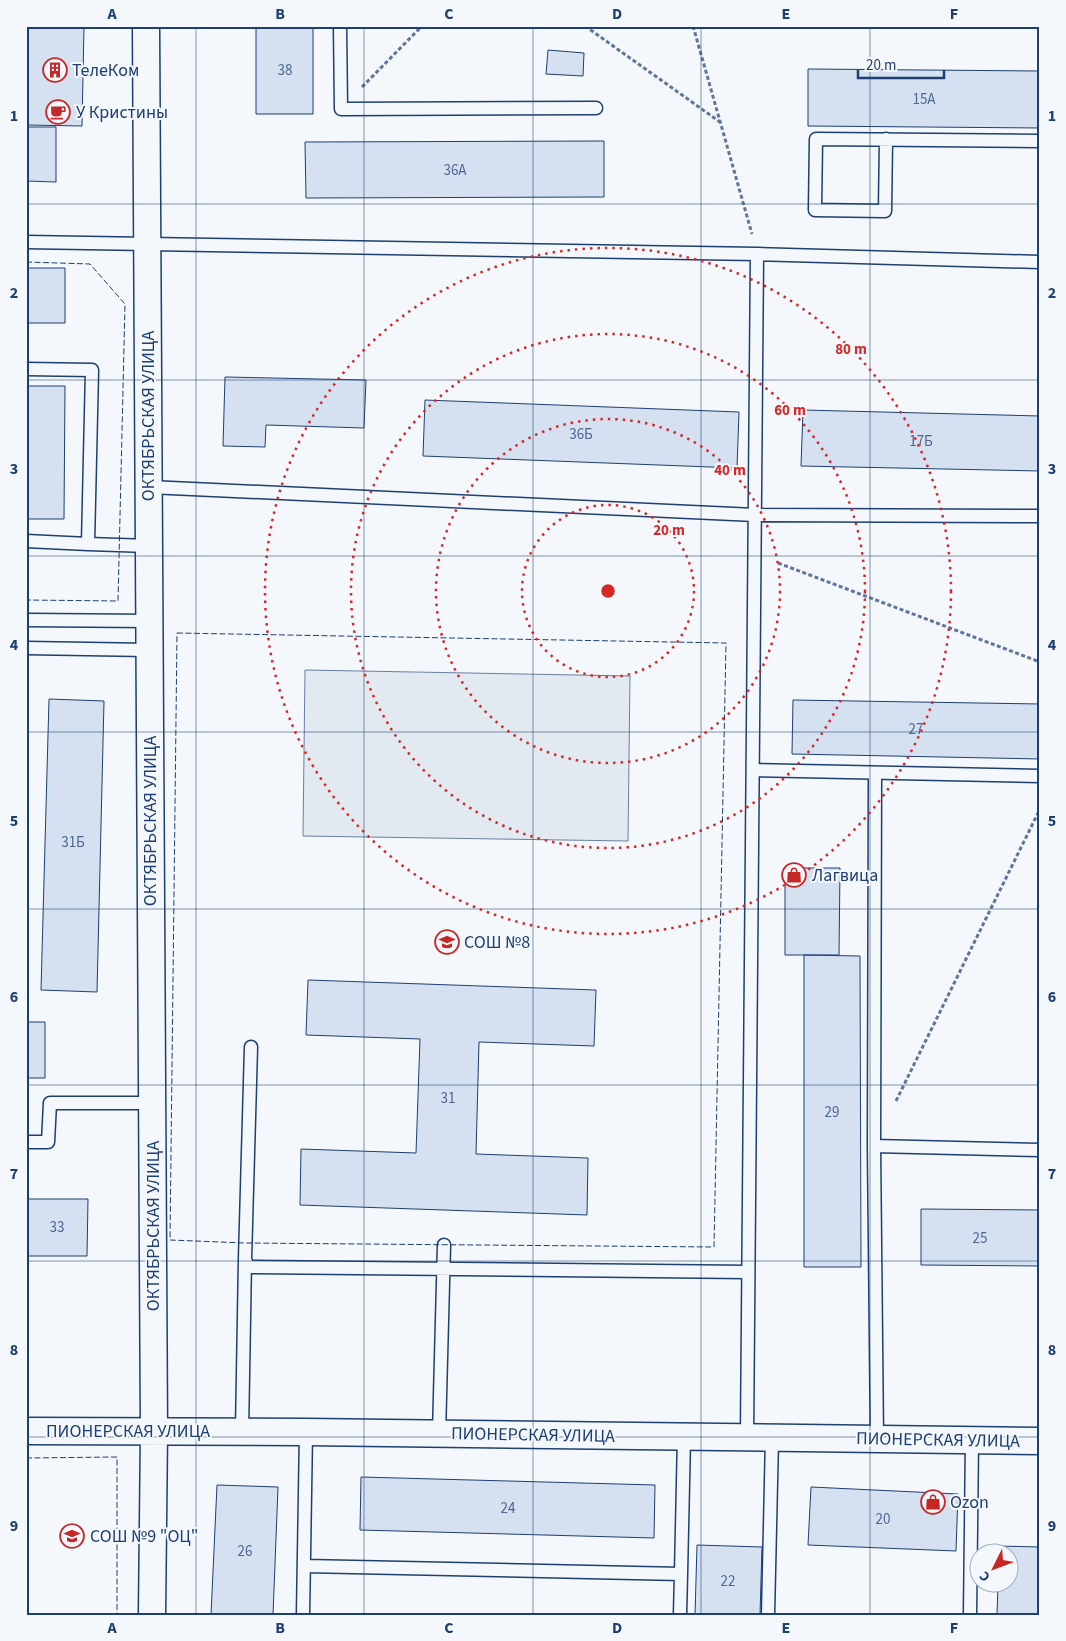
<svg xmlns="http://www.w3.org/2000/svg" width="1066" height="1641" font-family="'Source Sans 3',sans-serif">
<rect width="100%" height="100%" fill="#f4f7fb"/>
<path fill="#e3e9f0" stroke="#687fa3" d="M305,670L630,676L628,841L303,836Z"/>
<path fill="#d5e0f0" stroke="#1d3f73" d="M26,26H84L82,126L26,125Z
M256,26H313V114H256Z
M548,50L584,53L583,76L546,74Z
M808,69L1040,71V128L808,126Z
M26,127H56V182L26,181Z
M604,141V197L306,198L305,142Z
M26,268H65V323H26Z
M225,377L366,380L364,428L266,425L265,447L223,446Z
M26,386H65L64,519H26Z
M425,400L739,412L737,468L423,456Z
M803,410L1040,416V471L801,466Z
M49,699L104,701L97,992L41,990Z
M793,700L1040,704V759L792,754Z
M785,868H840L839,955H785Z
M804,955L860,956L861,1267H804Z
M308,980L596,990L594,1046L479,1042L476,1154L588,1158L587,1215L300,1205L301,1149L416,1153L420,1039L306,1035Z
M26,1022H45V1078H26Z
M26,1199H88L87,1256H26Z
M921,1209L1040,1210V1266L921,1265Z
M361,1477L655,1485L654,1538L360,1530Z
M217,1485L278,1487L273,1615H211Z
M811,1487L958,1494L956,1551L808,1545Z
M697,1545L762,1547L760,1615H695Z
M998,1546L1040,1547V1615H997L998,1584H1008V1554H998Z"/>
<g fill="none" stroke-linecap="round" stroke-linejoin="round">
<g stroke="#1d3f73" stroke-width="15">
<path id="service" d="M340,26L341,109L596,108
M886,139L885,211L815,210L816,139L1040,141
M26,242L757,254L1040,262
M26,369L92,370L88,544L26,541
M149,487L755,515L1040,516
M88,544L149,546
M26,620L150,621
M26,648L149,650
M753,770L1040,776
M875,774L874,1146L877,1439
M251,1047L245,1259L247,1265L252,1267L748,1272
M26,1142H48L50,1103H152
M874,1146L1040,1150
M242,1432L245,1259
M439,1434L444,1245
M747,1437L757,254
M304,1566L681,1574L684,1437
M303,1615L306,1432
M680,1615L681,1574
M768,1615L772,1438
M970,1615L972,1440"/>
</g>
<g stroke="#1d3f73" stroke-width="29">
<path id="minor" d="M146,26L154,1432L152,1615
M26,1431L306,1432L1040,1441"/>
</g>
<path stroke="#5e769c" stroke-width="3" stroke-dasharray="4 2.5" stroke-linecap="butt" d="M585,26L720,122
M693,26L752,234
M362,87L422,26
M778,563L1040,662
M896,1101L1040,809"/>
<use href="#service" stroke="#f4f7fb" stroke-width="12"/>
<use href="#minor" stroke="#f4f7fb" stroke-width="26"/>
<path stroke="#1d3f73" stroke-width="1" stroke-dasharray="6 2.5" stroke-linecap="butt" d="M26,262L90,264L125,304L118,601L26,600
M177,633L726,643L714,1247L245,1243L170,1240Z
M26,1458L117,1457V1615"/>
</g>
<path fill="none" stroke="#1d3f73" stroke-width="1" stroke-opacity="0.55" d="M196,26V1615M364,26V1615M533,26V1615M701,26V1615M870,26V1615M26,204H1040M26,380H1040M26,556H1040M26,732H1040M26,909H1040M26,1085H1040M26,1261H1040M26,1437H1040"/>
<g fill="none" stroke="#d62828" stroke-width="2.5" stroke-dasharray="2.5 5">
<circle cx="608" cy="591" r="86"/>
<circle cx="608" cy="591" r="172"/>
<circle cx="608" cy="591" r="257"/>
<circle cx="608" cy="591" r="343"/>
</g>
<defs>
<g id="building-ring" transform="scale(1.25)"><circle r="9.5" fill="#f4f7fb" stroke="#c62828" stroke-width="1.5"/><path d="M-4-6H4V6H1V3H-1V6H-4ZM-2.5-4.3h1.7v1.8h-1.7ZM.8-4.3h1.7v1.8H.8ZM-2.5-1h1.7V.8h-1.7ZM.8-1h1.7V.8H.8Z" fill="#c62828"/></g>
<g id="cafe-ring" transform="scale(1.25)"><circle r="9.5" fill="#f4f7fb" stroke="#c62828" stroke-width="1.5"/><path d="M-5.5-4.5H6V0H3Q3 3.5 0 3.5H-2.5Q-5.5 3.5-5.5 0ZM3-3.2v2h1.7v-2ZM-6 4.5H4V6H-6Z" fill="#c62828"/></g>
<g id="shop-ring" transform="scale(1.25)"><circle r="9.5" fill="#f4f7fb" stroke="#c62828" stroke-width="1.5"/><path d="M-5-2.5h2.3a2.7 3.5 0 0 1 5.4 0H5L5.5 6h-11ZM-1.5-2.5h3a1.5 2.3 0 0 0-3 0Z" fill="#c62828"/></g>
<g id="school-ring" transform="scale(1.25)"><circle r="9.5" fill="#f4f7fb" stroke="#c62828" stroke-width="1.5"/><path d="M0-5L7-2L0 1L-7-2ZM-4 1L0 2.5L4 1V4Q0 6-4 4Z" fill="#c62828"/></g>
</defs>
<g fill-rule="evenodd">
<use href="#building-ring" x="55" y="70"/>
<use href="#cafe-ring" x="58" y="112"/>
<use href="#shop-ring" x="794" y="875"/>
<use href="#school-ring" x="447" y="942"/>
<use href="#shop-ring" x="933" y="1502"/>
<use href="#school-ring" x="72" y="1536"/>
</g>
<g text-anchor="middle" dominant-baseline="central" stroke-width="4" stroke-linejoin="round" paint-order="stroke">
<g font-size="15" fill="#4b6792">
<text x="285" y="70">38</text>
<text x="924" y="99">15А</text>
<text x="455" y="170">36А</text>
<text x="581" y="434">36Б</text>
<text x="921" y="441">17Б</text>
<text x="916" y="729">27</text>
<text x="73" y="842">31Б</text>
<text x="448" y="1098">31</text>
<text x="832" y="1112">29</text>
<text x="57" y="1227">33</text>
<text x="980" y="1238">25</text>
<text x="508" y="1508">24</text>
<text x="883" y="1519">20</text>
<text x="245" y="1551">26</text>
<text x="728" y="1581">22</text>
</g>
<g font-size="18" fill="#1d3f73" stroke="#f4f7fb" text-anchor="start">
<text x="72" y="70">ТелеКом</text>
<text x="76" y="112">У Кристины</text>
<text x="812" y="875">Лагвица</text>
<text x="464" y="942">СОШ №8</text>
<text x="950" y="1502">Ozon</text>
<text x="90" y="1536">СОШ №9 "ОЦ"</text>
</g>
<g font-size="18" fill="#1d3f73" stroke="#f4f7fb">
<text transform="translate(148 416) rotate(-90)">ОКТЯБРЬСКАЯ УЛИЦА</text>
<text transform="translate(150 821) rotate(-90)">ОКТЯБРЬСКАЯ УЛИЦА</text>
<text transform="translate(153 1226) rotate(-90)">ОКТЯБРЬСКАЯ УЛИЦА</text>
<text x="128" y="1431">ПИОНЕРСКАЯ УЛИЦА</text>
<text transform="translate(533 1435) rotate(1)">ПИОНЕРСКАЯ УЛИЦА</text>
<text transform="translate(938 1440) rotate(1)">ПИОНЕРСКАЯ УЛИЦА</text>
</g>
</g>
<circle cx="608" cy="591" r="8" fill="#d62828" stroke="#f4f7fb" stroke-width="2.5"/>
<g font-size="15" text-anchor="middle" font-weight="bold" fill="#d62828" stroke="#f4f7fb" stroke-width="4" stroke-linejoin="round" paint-order="stroke">
<text x="851" y="354">80 m</text>
<text x="790" y="415">60 m</text>
<text x="730" y="475">40 m</text>
<text x="669" y="535">20 m</text>
</g>
<rect width="1066" height="1641" fill="none" stroke="#f4f7fb" stroke-width="55"/>
<g transform="translate(994 1568) rotate(228)"><circle r="24" fill="#f4f7fb" stroke="#9eadc5"/>
<path d="M0-4L9 19L0 12L-9 19Z" fill="#c62828"/>
<text y="-8" font-size="14" font-weight="bold" text-anchor="middle" fill="#1d3f73">С</text>
</g>
<path d="M858 70v8h86v-8" fill="none" stroke="#1d3f73" stroke-width="2.5"/>
<text x="866" y="70" font-size="15" fill="#1d3f73" stroke="#f4f7fb" stroke-width="4" paint-order="stroke">20 m</text>
<rect x="28" y="28" width="1010" height="1586" fill="none" stroke="#1d3f73" stroke-width="2"/>
<g font-size="16" text-anchor="middle" font-weight="bold" fill="#1d3f73">
<text x="112" y="19">A</text>
<text x="280" y="19">B</text>
<text x="449" y="19">C</text>
<text x="617" y="19">D</text>
<text x="786" y="19">E</text>
<text x="954" y="19">F</text>
<text x="14" y="121">1</text>
<text x="1052" y="121">1</text>
<text x="14" y="298">2</text>
<text x="1052" y="298">2</text>
<text x="14" y="474">3</text>
<text x="1052" y="474">3</text>
<text x="14" y="650">4</text>
<text x="1052" y="650">4</text>
<text x="14" y="826">5</text>
<text x="1052" y="826">5</text>
<text x="14" y="1002">6</text>
<text x="1052" y="1002">6</text>
<text x="14" y="1179">7</text>
<text x="1052" y="1179">7</text>
<text x="14" y="1355">8</text>
<text x="1052" y="1355">8</text>
<text x="14" y="1531">9</text>
<text x="1052" y="1531">9</text>
<text x="112" y="1633">A</text>
<text x="280" y="1633">B</text>
<text x="449" y="1633">C</text>
<text x="617" y="1633">D</text>
<text x="786" y="1633">E</text>
<text x="954" y="1633">F</text>
</g>
</svg>
